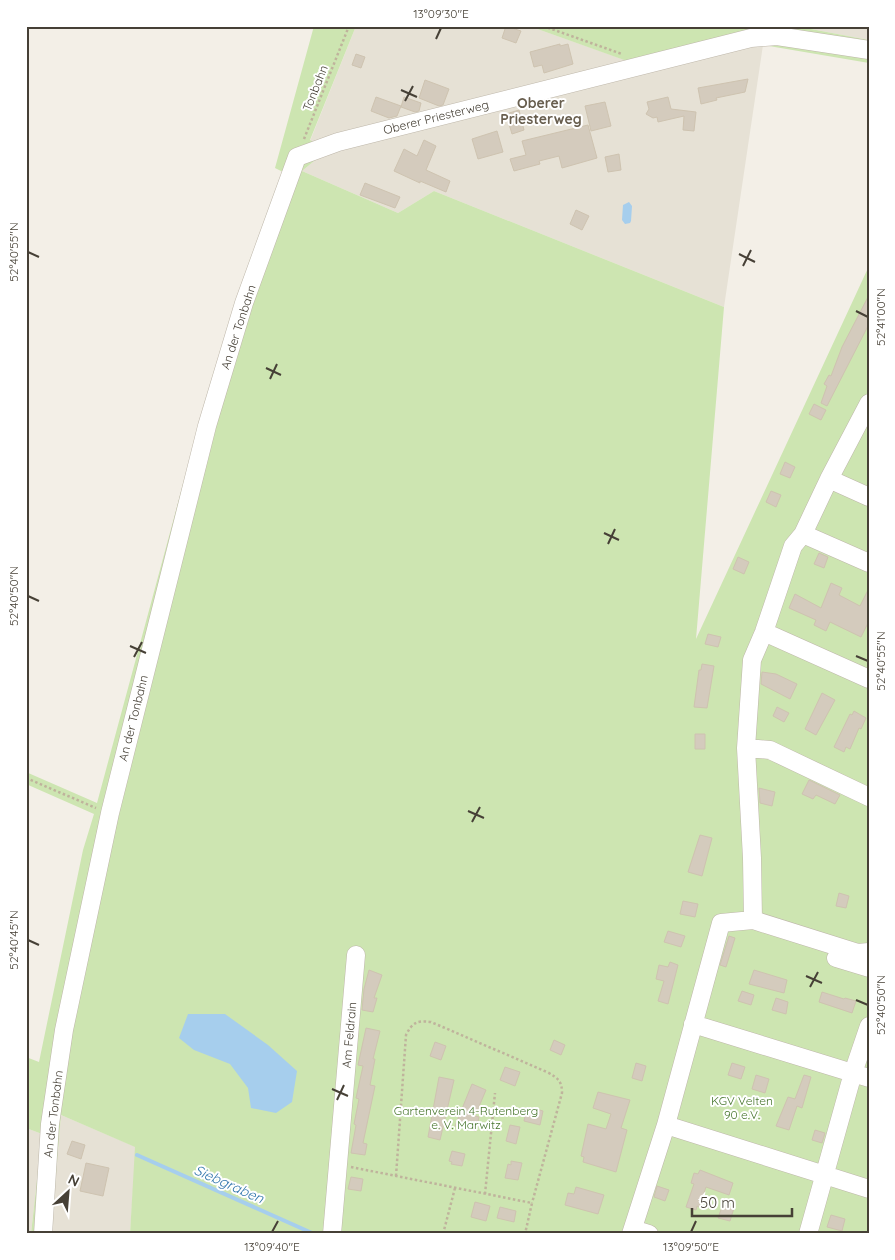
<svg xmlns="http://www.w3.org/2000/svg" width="895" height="1260" font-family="Quicksand,sans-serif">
<rect width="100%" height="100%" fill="#f3efe7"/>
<path fill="#e6e1d5" d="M356,26H529L628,61L315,143L310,141Z
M795,26H869V40Z
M763,45L724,307L434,191L398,213L302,171L319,157L340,149L750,46Z
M61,1115L136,1147L130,1234H51Z
M26,1128L42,1134L31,1234H26Z"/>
<path fill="#cde5b1" d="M314,26H356L310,140L315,143L627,61L529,26H795L869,40V63L763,45L750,46L340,148L319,157L302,171L398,213L434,191L724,307L696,639L869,266V1234H130L135,1147L61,1115L51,1234H31L42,1134L26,1128V1057L39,1062L83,850L94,814L26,784V772L97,803L199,425L283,172L275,168Z"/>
<path fill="#a6ceed" d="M629,202L632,206L631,221L630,223L625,224L622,220L623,205Z
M188,1014H225L268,1045L297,1071L292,1102L276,1113L251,1108L248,1088L230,1064L194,1050L179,1038Z"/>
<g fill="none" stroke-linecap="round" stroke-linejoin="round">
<path stroke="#a6ceed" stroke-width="4" d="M137,1155L312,1233"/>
</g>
<path fill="#d4cbbd" stroke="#cec3b0" d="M506,26L521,31L516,43L502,38Z
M560,44V46L568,44L573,64L544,73L542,65L534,67L530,52Z
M356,54L365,57L361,68L352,65Z
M748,79L745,92L716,98L717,100L701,104L698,88Z
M425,80L449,89L443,105L439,106L419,98Z
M376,97L401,106L397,116L389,118L371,111Z
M404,97L421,103L419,111L415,112L401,107Z
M668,97L671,109L696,112L694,131L683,130L684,116L658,122L657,117L653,118L646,114L649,109L647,102Z
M605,102L611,126L591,131L585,106Z
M519,110L524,130L512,134L506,114Z
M588,125L597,158L562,168L559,156L539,161L540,164L514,171L510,159L526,155L522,141Z
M497,131L503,152L478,159L472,139Z
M424,140L436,146L426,170L450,181L446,192L420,181V183L394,171L404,149L417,156Z
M619,154L621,170L608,172L605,157Z
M365,183L400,197L395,208L360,195Z
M576,210L589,216L582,230L570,224Z
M869,295V324L827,406L821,403L827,386L824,384L829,375L831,376L842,347Z
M814,404L826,410L821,420L809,414Z
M785,462L795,467L790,478L780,474Z
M771,491L781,495L776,507L766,502Z
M819,553L828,557L824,568L814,564Z
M738,557L749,562L744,574L733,569Z
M831,583L842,588L839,595L860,606L869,588V621L861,637L830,622L826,631L814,625L816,620L789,608L795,594L821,608Z
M708,634L721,637L718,647L705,644Z
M702,664L714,666L707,708L694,707L699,670H701Z
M762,672L776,674L797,684L790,699L761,684Z
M822,693L835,700L816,735L805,729Z
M777,707L789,713L784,722L773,716Z
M854,711L866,718L861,729L859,728L850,749L846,747L844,752L834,747L850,714L852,715Z
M695,734H705V749H695Z
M809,780L840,795L835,804L816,795L813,799L802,794Z
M759,788L775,792L772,806L760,803Z
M700,835L712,838L702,876L688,872Z
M839,893L849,896L846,908L836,906Z
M683,901L698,904L695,917L680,914Z
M668,931L685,936L681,947L664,942Z
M729,936L735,938L726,967L720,965Z
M670,962L678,965L668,1004L658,1001L664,981L656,979L659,965L668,967Z
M369,970L382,975L374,998H377L373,1012L362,1010L364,989Z
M754,970L787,980L784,993L749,984Z
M742,991L754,995L751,1005L738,1001Z
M822,992L844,999L845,998L856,1001L852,1013L819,1002Z
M776,998L788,1002L786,1014L772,1010Z
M366,1028L380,1031L373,1059H375L370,1085L375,1086L363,1143L367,1144L365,1155L351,1153L356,1125L354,1124L359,1099L356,1098L363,1066L358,1065Z
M554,1040L565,1045L561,1055L550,1050Z
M435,1042L446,1046L441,1060L430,1056Z
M636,1063L646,1066L642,1081L632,1078Z
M732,1063L745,1067L741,1079L728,1075Z
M505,1067L520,1072L515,1086L500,1080Z
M756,1075L769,1079L765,1093L752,1089Z
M804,1075L811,1077L802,1108L797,1106L789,1130L776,1126L788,1097L795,1099Z
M439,1077L454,1080L440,1140L428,1137Z
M472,1084L486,1090L475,1116L479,1117L476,1131L455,1126Z
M598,1092L630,1100L621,1128L627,1130L616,1172L583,1162L584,1157L581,1156L588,1124L606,1129L611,1114L593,1108Z
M533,1108L543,1111L540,1125L524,1121L526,1111L532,1112Z
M510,1125L520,1127L516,1144L506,1141Z
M815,1130L825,1133L822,1143L812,1140Z
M72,1141L85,1145L81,1159L67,1154Z
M452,1151L465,1154L462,1166L451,1164L452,1162L449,1161Z
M511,1161L522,1163L518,1180L505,1178L508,1164L511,1165Z
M86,1163L109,1168L103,1196L80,1191Z
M700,1170L733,1183L729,1195L706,1187L699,1207L697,1206L696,1210L686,1207L694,1184L691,1183L694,1173L698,1174Z
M351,1177L363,1179L361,1191L348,1189Z
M657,1186L669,1190L665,1201L654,1197Z
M576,1187L604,1195L598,1214L565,1205L568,1193L574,1194Z
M475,1202L490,1206L486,1221L471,1217Z
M723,1204L734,1208L730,1221L718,1218Z
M500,1207L516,1211L514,1222L497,1218Z
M831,1215L845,1219L842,1231L827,1227Z"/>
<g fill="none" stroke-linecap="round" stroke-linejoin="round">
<g stroke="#beb7aa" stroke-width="19">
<path id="minor" d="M869,403L829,479L803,534L793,546L764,632L752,660L746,748L752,858L753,920L858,953L869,952
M829,479L869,497
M803,534L869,563
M764,632L869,679
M746,748L770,750L869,797
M836,958L869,968
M693,1024L869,1078
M666,1125L869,1189
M633,1229L649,1234
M43,1234L50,1124L64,1030L110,813L207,426L244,303L297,157L338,142L751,38L777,36L869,50
M332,1234L356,955
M631,1234L666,1125L721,923L753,920
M808,1234L853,1073L869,1026"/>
</g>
<path stroke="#bfb39c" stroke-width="2.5" stroke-dasharray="2.5 2.5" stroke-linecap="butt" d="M543,26L622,54
M304,139L349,26
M26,778L96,808
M351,1167L532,1203L525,1234
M396,1176L406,1035C412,1023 417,1020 431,1022L547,1072C558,1078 562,1081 562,1093L532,1203
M485,1194L495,1093
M443,1234L455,1188"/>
<use href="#minor" stroke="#fff" stroke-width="18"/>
</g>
<path fill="none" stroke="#464036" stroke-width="2" d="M436,39L441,28M401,90L417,97M405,101L413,86M28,252L39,257M739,254L755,262M743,266L751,250M856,311L868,317M266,368L281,375M270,379L277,364M604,533L619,540M608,544L615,529M28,596L39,601M130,646L146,653M856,656L868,661M134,657L142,642M468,811L484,818M472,822L480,807M28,940L39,945M806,976L822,983M810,987L818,972M856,1000L868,1005M332,1089L348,1096M337,1100L344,1085M272,1232L278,1221M691,1232L696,1221"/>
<g text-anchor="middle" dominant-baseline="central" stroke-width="4" stroke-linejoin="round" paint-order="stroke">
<g font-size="12" fill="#464036" stroke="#fff">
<text transform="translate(315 88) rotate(-68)">Tonbahn</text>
<text transform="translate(436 117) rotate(-14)">Oberer Priesterweg</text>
<text transform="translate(238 327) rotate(-72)">An der Tonbahn</text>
<text transform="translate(133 718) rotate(-76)">An der Tonbahn</text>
<text transform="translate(349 1035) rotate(-85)">Am Feldrain</text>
<text transform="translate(53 1114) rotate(-83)">An der Tonbahn</text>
</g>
<g font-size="12" fill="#46752c" stroke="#fff">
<text x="742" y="1100">KGV Velten<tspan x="742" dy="14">90 e.V.</tspan></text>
<text x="466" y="1110">Gartenverein 4-Rutenberg<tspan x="466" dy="14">e. V. Marwitz</tspan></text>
</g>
<g font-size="14" font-weight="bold" fill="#685e4e" stroke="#fff">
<text x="541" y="103">Oberer<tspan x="541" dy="16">Priesterweg</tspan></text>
</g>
<g font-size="14" font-style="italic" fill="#3477ad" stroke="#fff">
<text transform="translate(229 1184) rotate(24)">Siebgraben</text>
</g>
</g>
<rect width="895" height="1260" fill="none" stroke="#ffffff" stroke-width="55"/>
<g transform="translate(68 1192) rotate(26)" stroke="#ffffff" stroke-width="4" paint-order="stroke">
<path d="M0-4L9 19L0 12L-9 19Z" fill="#464036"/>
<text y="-8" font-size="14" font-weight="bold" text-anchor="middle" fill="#464036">N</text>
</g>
<path d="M692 1208v8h100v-8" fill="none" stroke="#464036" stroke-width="2.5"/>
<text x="700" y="1208" font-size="15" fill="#464036" stroke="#ffffff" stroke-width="4" paint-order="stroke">50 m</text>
<rect x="28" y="28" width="840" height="1204" fill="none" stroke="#464036" stroke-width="2"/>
<g font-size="12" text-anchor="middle" fill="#464036">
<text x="441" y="18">13°09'30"E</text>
<text transform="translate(14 252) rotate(-90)" y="4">52°40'55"N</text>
<text transform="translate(881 317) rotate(-90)" y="4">52°41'00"N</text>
<text transform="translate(14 596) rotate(-90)" y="4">52°40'50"N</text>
<text transform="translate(881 661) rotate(-90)" y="4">52°40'55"N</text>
<text transform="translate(14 940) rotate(-90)" y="4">52°40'45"N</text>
<text transform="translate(881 1005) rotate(-90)" y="4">52°40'50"N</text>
<text x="272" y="1251">13°09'40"E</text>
<text x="691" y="1251">13°09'50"E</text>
</g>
</svg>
